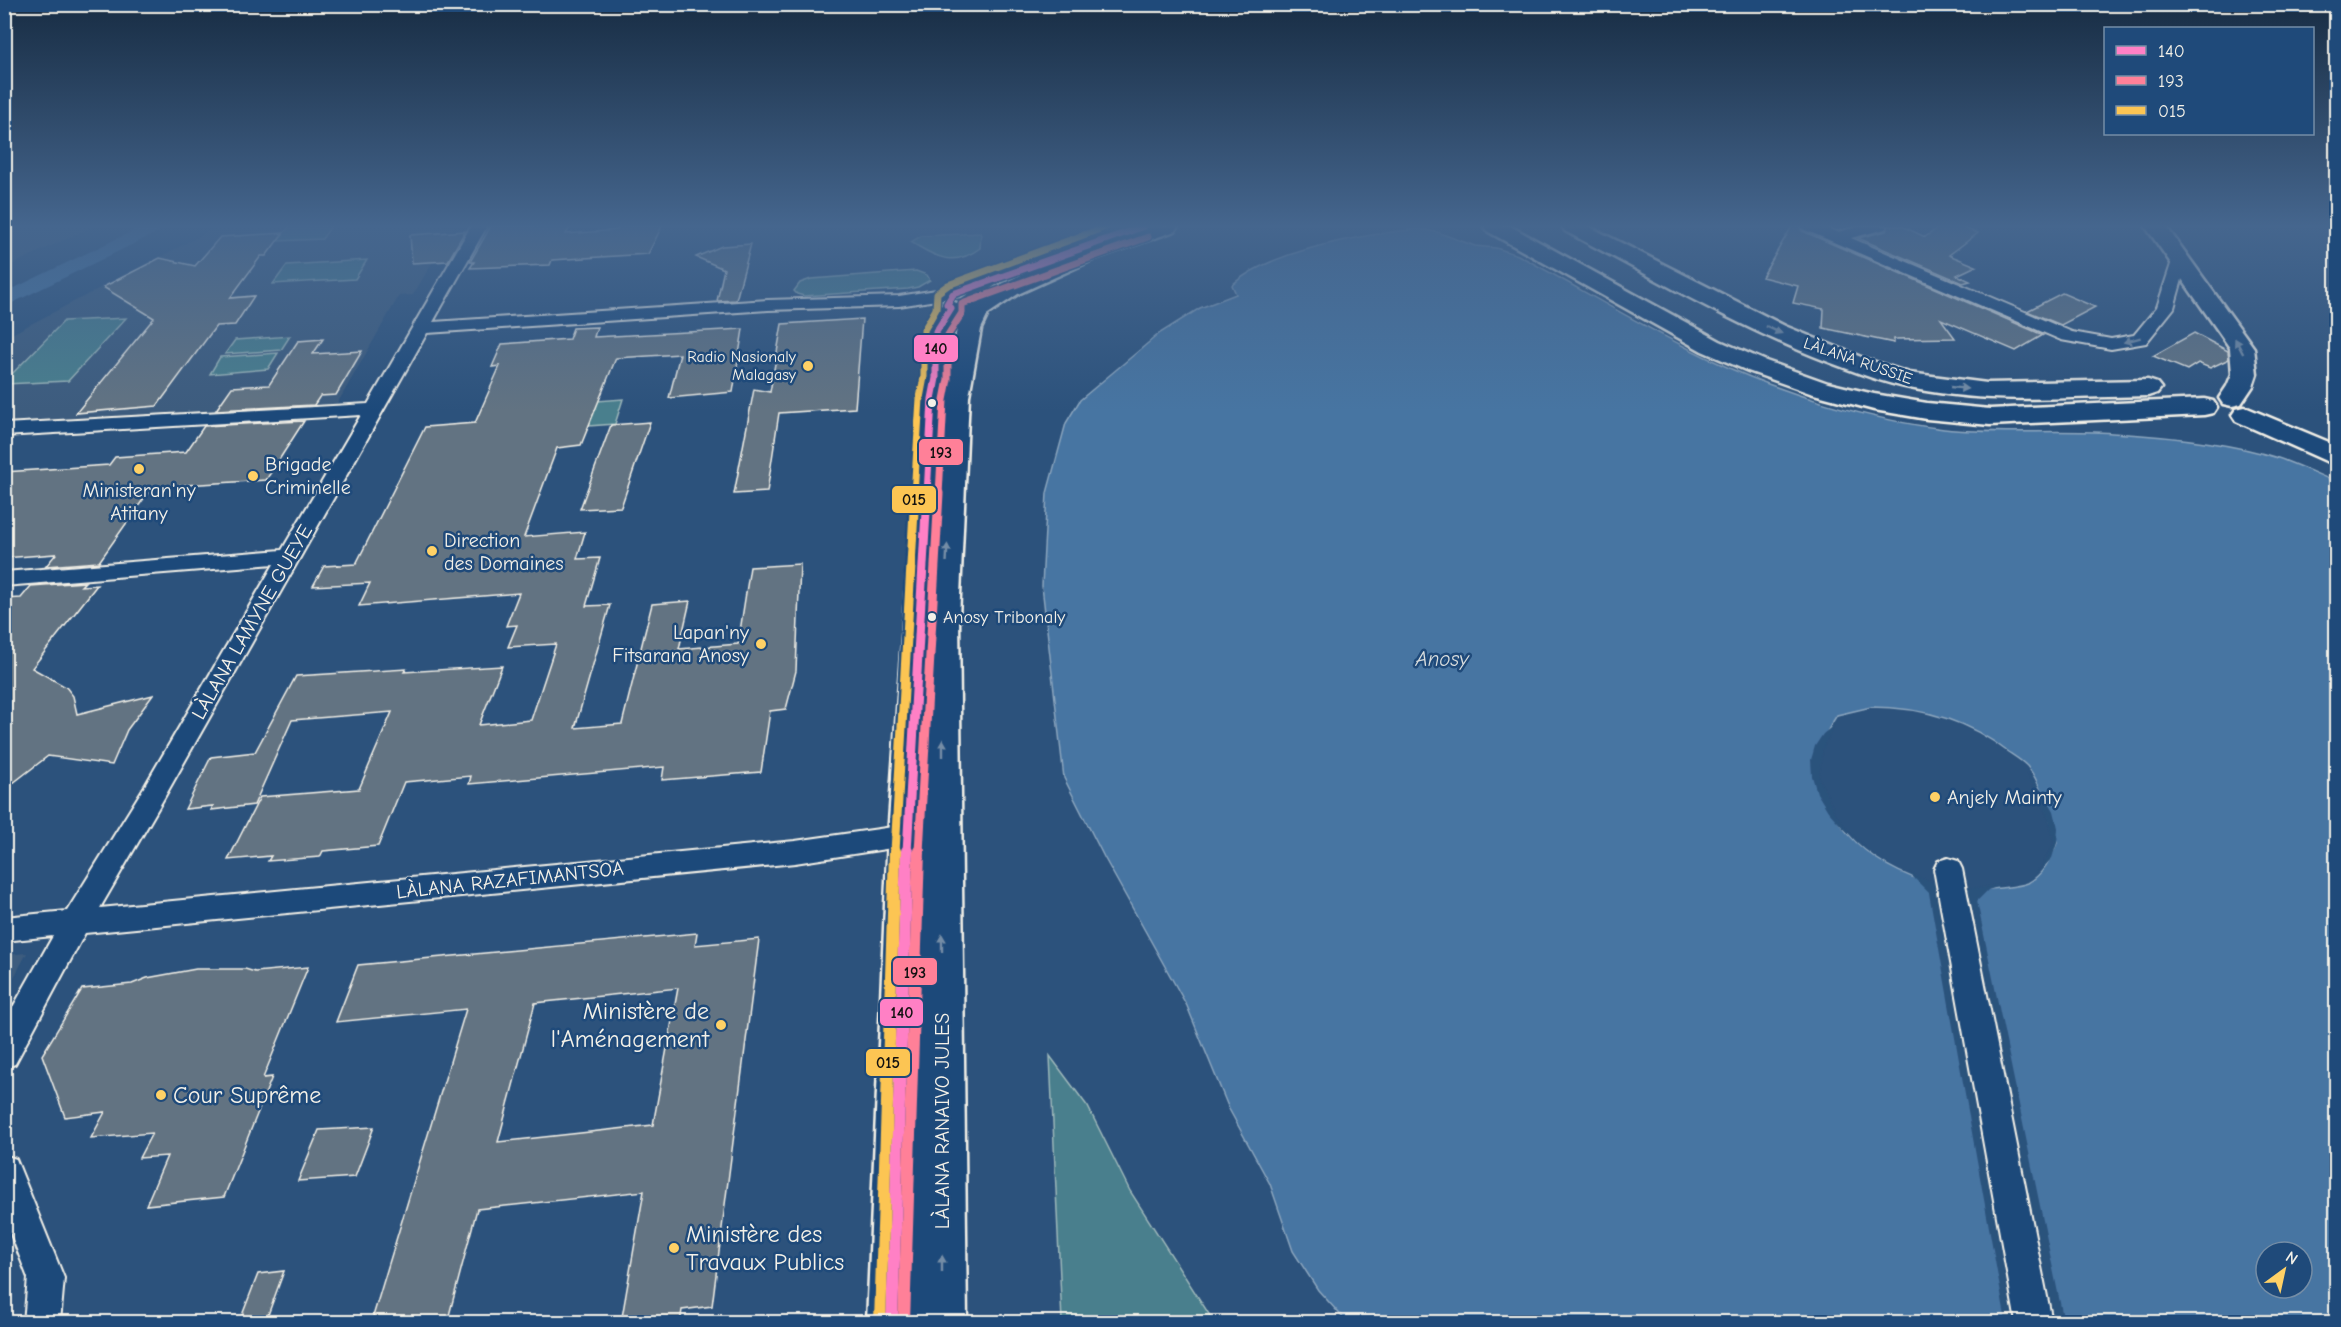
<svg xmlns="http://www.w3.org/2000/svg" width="2341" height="1327" font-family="'Comic Neue',sans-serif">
<rect width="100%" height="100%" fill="#2c527c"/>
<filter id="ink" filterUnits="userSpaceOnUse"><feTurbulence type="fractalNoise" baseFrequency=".0167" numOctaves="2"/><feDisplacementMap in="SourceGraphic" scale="12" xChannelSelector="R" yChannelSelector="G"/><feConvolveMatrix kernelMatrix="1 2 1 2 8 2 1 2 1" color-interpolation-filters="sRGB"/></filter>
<g filter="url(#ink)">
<path fill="#3c5c7e" d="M5,226H93L5,268Z
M219,226H454L413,295L399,296L337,404L5,425L4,338Z
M27,953L5,994V955Z"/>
<path fill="#497f8d" stroke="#9eb8ba" stroke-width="1.5" d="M290,226H331L322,239L277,241Z
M981,233L980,248C954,268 935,257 911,242L921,236Z
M367,260L355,279L273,284L287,265Z
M916,271L927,275L930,280L918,287L908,289L804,296L797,294L794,291L800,283L811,279Z
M126,318L68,381L5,384V381L64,321Z
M290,336L281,350L225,354L235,340Z
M278,353L268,369L210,374L220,357Z
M623,399L615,424L521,431L531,406Z
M1050,1056L1088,1107L1130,1191L1214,1322H1062Z"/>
<path fill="#4774a2" stroke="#8ca6be" stroke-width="1.5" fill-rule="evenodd" d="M1418,229L1437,232L1475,246L1496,248L1518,255C1583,290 1647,330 1714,361C1781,393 1870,420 1944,429C2000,435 2056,429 2112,433C2164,436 2228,442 2278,458C2298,465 2317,474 2336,482V1322H1347L1318,1290L1293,1251L1270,1184L1229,1109L1187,1006L1104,857L1064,778L1042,586L1047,493L1066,423L1080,400L1160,333L1200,308L1236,294L1232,285C1271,250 1366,234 1418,229ZM1871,707C1922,707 1968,720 2008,752C2014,756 2022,761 2027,766C2044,786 2049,819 2057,843C2051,858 2043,875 2028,883C2021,886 2009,887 2001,888C1933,897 1855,864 1826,800C1823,793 1818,785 1816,779C1813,758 1826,732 1837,715ZM2266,1252H2302V1288H2266Z"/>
<path fill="#2c527c" d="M1834,725L1823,748L1819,778L1835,813L1850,833L1866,847L1843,828L1828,811L1817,793L1812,776L1811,760L1815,746L1823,734Z
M2027,772L2045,795L2054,811L2058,828L2057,843L2052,858L2041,870L2035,873L2041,868L2054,843L2049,820Z
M1908,872L1920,878L1949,886L1980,888L2010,883L1988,890L1977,901L2064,1322H2006L1929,893Z"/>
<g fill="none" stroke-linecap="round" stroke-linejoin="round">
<path fill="#4774a2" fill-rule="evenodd" d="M143,226H165L162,230L4,307V293Z"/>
</g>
<path fill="#627382" stroke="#f4f1e8" stroke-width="1.5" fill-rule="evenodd" d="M491,226H571L566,234L617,230L619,226H662L648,254L552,260L550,265L470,268L474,262H470L471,260Z
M1792,226H1799L1802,231L2043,335L2016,351L1941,319L1955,338L1894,339V343L1823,328L1824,309L1793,303L1798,286L1762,277Z
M1889,226H1902L1925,237L1941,226H1958L1978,233L1949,255L1976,266L1957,275L1970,281L1963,283L1858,238L1886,231Z
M465,231L448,261L412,263L410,235Z
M283,233L266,256H261L230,298L254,296L235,325L216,326L157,406L76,413L154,318L103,287L160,258L195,266L220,237Z
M751,244L736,300L717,301L724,269L696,257L722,246Z
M2062,293L2095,307L2061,325L2027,311Z
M862,319L855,408L779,413L767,492L734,494L754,389L770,392L782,324Z
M597,327L594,337L743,329L733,392L669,398L680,354L616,358L581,445L557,448L524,537L585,532L577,559L600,558L586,606L610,605L575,728L622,724L652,604L690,601L679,649L738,644L750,567L800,564L796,671L786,709L770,711L761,772L662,780L664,767L469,784L471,776L404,782L378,846L323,851L320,857L268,861L271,856L228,860L260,797L359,789L392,712L292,720L254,805L211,810L213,806L185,809L211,757L255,752L296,676L406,669L404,672L502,666L479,725L531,720L556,644L508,647L517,625L506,626L519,593L359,606L370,583L313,586L324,566L356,564L425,427L475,423L500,366L492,367L502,344L569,339L573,328Z
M2194,333L2228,351L2229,359L2210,368L2198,363L2187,370L2153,356Z
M323,339L313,354L362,351L336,395L320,396L314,405L216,410L232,387L269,385L298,341Z
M304,421L266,480L152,487L99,562L46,566L56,554L4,558V472L109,465L115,457L186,452L204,426Z
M650,422L621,507L580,509L611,425Z
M85,582L81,586L97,585L32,668L66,687L73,696L77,714L153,695L127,730L112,765L48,756L4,790V599L21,598L31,586Z
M697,933L695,945L759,939L712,1306L682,1310L680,1323H621L644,1191L477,1209L447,1323H371L466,1009L336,1022L358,965ZM678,988L653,1125L498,1142L535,1003Z
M308,967L263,1078L272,1077L224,1197L146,1205L167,1156L139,1158L152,1133L91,1138L105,1112L65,1117L42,1055L82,989L132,984L147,978L196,969H245L255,972Z
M374,1127L355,1177L298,1181L319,1130Z
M284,1271L265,1323H239L258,1274Z"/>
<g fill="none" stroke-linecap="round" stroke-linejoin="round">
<g stroke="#f4f1e8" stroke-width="4">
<path id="street" d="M471,226H487L433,322L768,300L899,296L961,286L969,291L961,296L899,306L768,310L427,333L164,798L100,908L795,841L921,823L931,826L935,834L931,842L795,863L85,933L15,1064L4,1068V1023L53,936L4,941V917L67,911L146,784L274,564L4,586V572L282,550L361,415L4,436V424L368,404Z
M1801,226H1821L1837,232L1862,226H1887L1885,229L1851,238L2072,332L2111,339L2134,335L2157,307L2174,255H2186L2188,258L2174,308L2146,343L2111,349L2061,340L1803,229Z
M1948,858L1958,861L1962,869L2052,1322H2016L1934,869L1938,861Z
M4,1155L16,1159L64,1278L60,1322H24L28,1278L4,1216Z"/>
</g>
<g stroke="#f4f1e8" stroke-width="5">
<path id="secondary" d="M1147,226H1178L1175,231L1095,259L1018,294L988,314L981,329L969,396L959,618L967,1322H867L888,836L919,399L923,378L924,332L943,303L951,301L960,304H972L1002,284L1040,266ZM957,318L962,319L957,329L949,369L948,332Z
M1484,226H1510L1720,341L1766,361L1828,383L1874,394L1927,403L1990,409L2204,399L2213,401L2217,407L2213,413L2204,415L1990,425L1927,419L1874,410L1810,393L1748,371L1702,351L1487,231Z
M1562,226H1588L1785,326L1866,359L1909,373L1987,383L2148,380L2157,383L2161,388L2157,393L2148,396C2074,397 1999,404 1926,391C1891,386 1858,373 1826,361C1735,326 1651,276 1565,231Z
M2145,226H2166L2254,348L2257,374L2253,386L2241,404L2232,406L2223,404L2219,398L2227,386L2232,374L2230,348Z
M2245,407L2336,445V463L2326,461L2236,421L2232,415L2236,409Z"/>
</g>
<use href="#street" fill="#1f4a7a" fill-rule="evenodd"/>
<use href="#secondary" fill="#1f4a7a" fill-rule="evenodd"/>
<g stroke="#1f4a7a" stroke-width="10">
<path id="bus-1-far2" d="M927,495L932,399L936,378V332L951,308L947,304L953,294L1144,226"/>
</g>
<g stroke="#1f4a7a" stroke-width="14">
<path id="bus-1-far1" d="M907,852L927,493"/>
</g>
<g stroke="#1f4a7a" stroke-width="16">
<path id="bus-1" d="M892,1322L907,851"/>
</g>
<g stroke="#1f4a7a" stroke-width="10">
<path id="bus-2-far2" d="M939,495L944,400L948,379V335L962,313V304L1148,237"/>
</g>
<g stroke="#1f4a7a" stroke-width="14">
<path id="bus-2-far1" d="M919,852L939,493"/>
</g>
<g stroke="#1f4a7a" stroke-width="16">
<path id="bus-2" d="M904,1322L919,851"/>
</g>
<g stroke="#1f4a7a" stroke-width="10">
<path id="bus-3-far2" d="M914,495L920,398L924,377V330L936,309L937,293L948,285L1108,226"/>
</g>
<g stroke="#1f4a7a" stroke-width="14">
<path id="bus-3-far1" d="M895,852L915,493"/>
</g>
<g stroke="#1f4a7a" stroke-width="16">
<path id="bus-3" d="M880,1322L895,851"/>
</g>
<use href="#bus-1-far2" stroke="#ff80c5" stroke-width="7"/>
<use href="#bus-1-far1" stroke="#ff80c5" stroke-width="9"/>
<use href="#bus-1" stroke="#ff80c5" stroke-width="12"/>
<use href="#bus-2-far2" stroke="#ff8098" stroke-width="7"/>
<use href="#bus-2-far1" stroke="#ff8098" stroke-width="9"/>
<use href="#bus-2" stroke="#ff8098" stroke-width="12"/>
<use href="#bus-3-far2" stroke="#fcc553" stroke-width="7"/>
<use href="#bus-3-far1" stroke="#fcc553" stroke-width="9"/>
<use href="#bus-3" stroke="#fcc553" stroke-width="12"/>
</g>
<defs><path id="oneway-solid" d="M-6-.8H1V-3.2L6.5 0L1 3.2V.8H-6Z" transform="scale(1.5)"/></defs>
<g fill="#748da6">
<use href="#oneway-solid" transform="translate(1774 330) rotate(25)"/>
<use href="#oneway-solid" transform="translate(2132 340) rotate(165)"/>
<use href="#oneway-solid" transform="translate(2239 346) rotate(-118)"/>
<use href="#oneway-solid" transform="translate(1959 388) rotate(6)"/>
<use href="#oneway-solid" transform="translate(947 553) rotate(-87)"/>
<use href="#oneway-solid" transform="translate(943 748) rotate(-90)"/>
<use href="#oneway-solid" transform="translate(942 943) rotate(-90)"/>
<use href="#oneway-solid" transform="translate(942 1264) rotate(-90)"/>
</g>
</g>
<linearGradient id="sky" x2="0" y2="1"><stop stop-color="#182d44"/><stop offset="0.55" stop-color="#45668e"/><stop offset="1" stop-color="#45668e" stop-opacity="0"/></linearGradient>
<rect width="2341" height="411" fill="url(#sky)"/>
<g fill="#ffd166" stroke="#1f4a7a" stroke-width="2">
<circle cx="808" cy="366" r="6"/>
<circle cx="139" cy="469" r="6"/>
<circle cx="253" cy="476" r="6"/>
<circle cx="432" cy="551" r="6"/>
<circle cx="761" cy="644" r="6"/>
<circle cx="1935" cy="797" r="6"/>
<circle cx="721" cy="1025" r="6"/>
<circle cx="161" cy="1095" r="6"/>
<circle cx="674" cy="1248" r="6"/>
</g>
<g fill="#f4f1e8" stroke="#1f4a7a" stroke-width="2">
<circle cx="932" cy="403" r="5"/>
<circle cx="932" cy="617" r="5"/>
</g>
<g text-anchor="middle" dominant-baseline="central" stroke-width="5" stroke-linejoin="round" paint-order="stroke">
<g font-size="16" fill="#f4f1e8" stroke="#1f4a7a" text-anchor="end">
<text x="796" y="357">Radio Nasionaly<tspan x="796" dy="18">Malagasy</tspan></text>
</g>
<g font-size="16" fill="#f4f1e8" stroke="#1f4a7a">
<text transform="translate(1858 361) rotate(19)">LÀLANA RUSSIE</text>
</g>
<g font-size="18" fill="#f4f1e8" stroke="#1f4a7a" text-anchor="start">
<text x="943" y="617">Anosy Tribonaly</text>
</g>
<g font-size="20" fill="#f4f1e8" stroke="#1f4a7a" text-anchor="start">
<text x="265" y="464">Brigade<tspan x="265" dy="23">Criminelle</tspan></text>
<text x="139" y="490" text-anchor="middle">Ministeran'ny<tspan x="139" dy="23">Atitany</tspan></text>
<text x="444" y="540">Direction<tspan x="444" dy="23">des Domaines</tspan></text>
<text x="749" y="632" text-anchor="end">Lapan'ny<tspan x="749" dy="23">Fitsarana Anosy</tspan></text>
<text x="1947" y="797">Anjely Mainty</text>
</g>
<g font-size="20" fill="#f4f1e8" stroke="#1f4a7a">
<text transform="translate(252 622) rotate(-60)">LÀLANA LAMYNE GUEYE</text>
<text transform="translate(510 880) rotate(-6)">LÀLANA RAZAFIMANTSOA</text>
<text transform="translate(942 1121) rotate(-90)">LÀLANA RANAIVO JULES</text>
</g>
<g font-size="21" font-style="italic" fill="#dadede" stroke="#1f4a7a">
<text x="1442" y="659">Anosy</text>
</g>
<g font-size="24" fill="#f4f1e8" stroke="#1f4a7a" text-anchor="start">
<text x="709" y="1011" text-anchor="end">Ministère de<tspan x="709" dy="28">l'Aménagement</tspan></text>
<text x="173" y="1095">Cour Suprême</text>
<text x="686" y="1234">Ministère des<tspan x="686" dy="28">Travaux Publics</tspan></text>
</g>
</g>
<g stroke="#1f4a7a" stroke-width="2">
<rect x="913" y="334" width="46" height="29" rx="6" fill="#ff80c5"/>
<rect x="918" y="438" width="46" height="28" rx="6" fill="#ff8098"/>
<rect x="891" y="485" width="46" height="29" rx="6" fill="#fcc553"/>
<rect x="892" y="957" width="46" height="29" rx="6" fill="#ff8098"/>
<rect x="879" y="998" width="45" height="29" rx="6" fill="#ff80c5"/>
<rect x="865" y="1048" width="46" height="29" rx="6" fill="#fcc553"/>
</g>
<g font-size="16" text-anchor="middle" font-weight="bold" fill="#111">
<text x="936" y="354">140</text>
<text x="941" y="458">193</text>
<text x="914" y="505">015</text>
<text x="915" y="978">193</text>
<text x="902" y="1018">140</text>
<text x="888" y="1068">015</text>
</g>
<rect width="2341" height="1327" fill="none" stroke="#1f4a7a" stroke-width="24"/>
<rect x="12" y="12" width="2317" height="1303" fill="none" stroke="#f4f1e8" stroke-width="2" filter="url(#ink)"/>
<rect x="2104" y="27" width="210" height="108" fill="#1f4a7a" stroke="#748da6" stroke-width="1.5"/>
<rect x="2116" y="46" width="30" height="9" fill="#ff80c5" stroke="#748da6" stroke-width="1.5"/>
<text x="2158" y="57" font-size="18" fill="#f4f1e8">140</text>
<rect x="2116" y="76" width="30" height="9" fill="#ff8098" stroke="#748da6" stroke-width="1.5"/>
<text x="2158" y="87" font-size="18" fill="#f4f1e8">193</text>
<rect x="2116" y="106" width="30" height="9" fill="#fcc553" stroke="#748da6" stroke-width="1.5"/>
<text x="2158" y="117" font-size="18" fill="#f4f1e8">015</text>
<g transform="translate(2284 1270) rotate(33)"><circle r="28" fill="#1f4a7a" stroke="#748da6" stroke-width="1.5"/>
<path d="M0-4.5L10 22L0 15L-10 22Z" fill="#ffd166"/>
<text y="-9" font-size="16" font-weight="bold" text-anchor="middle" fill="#f4f1e8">N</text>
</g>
</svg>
